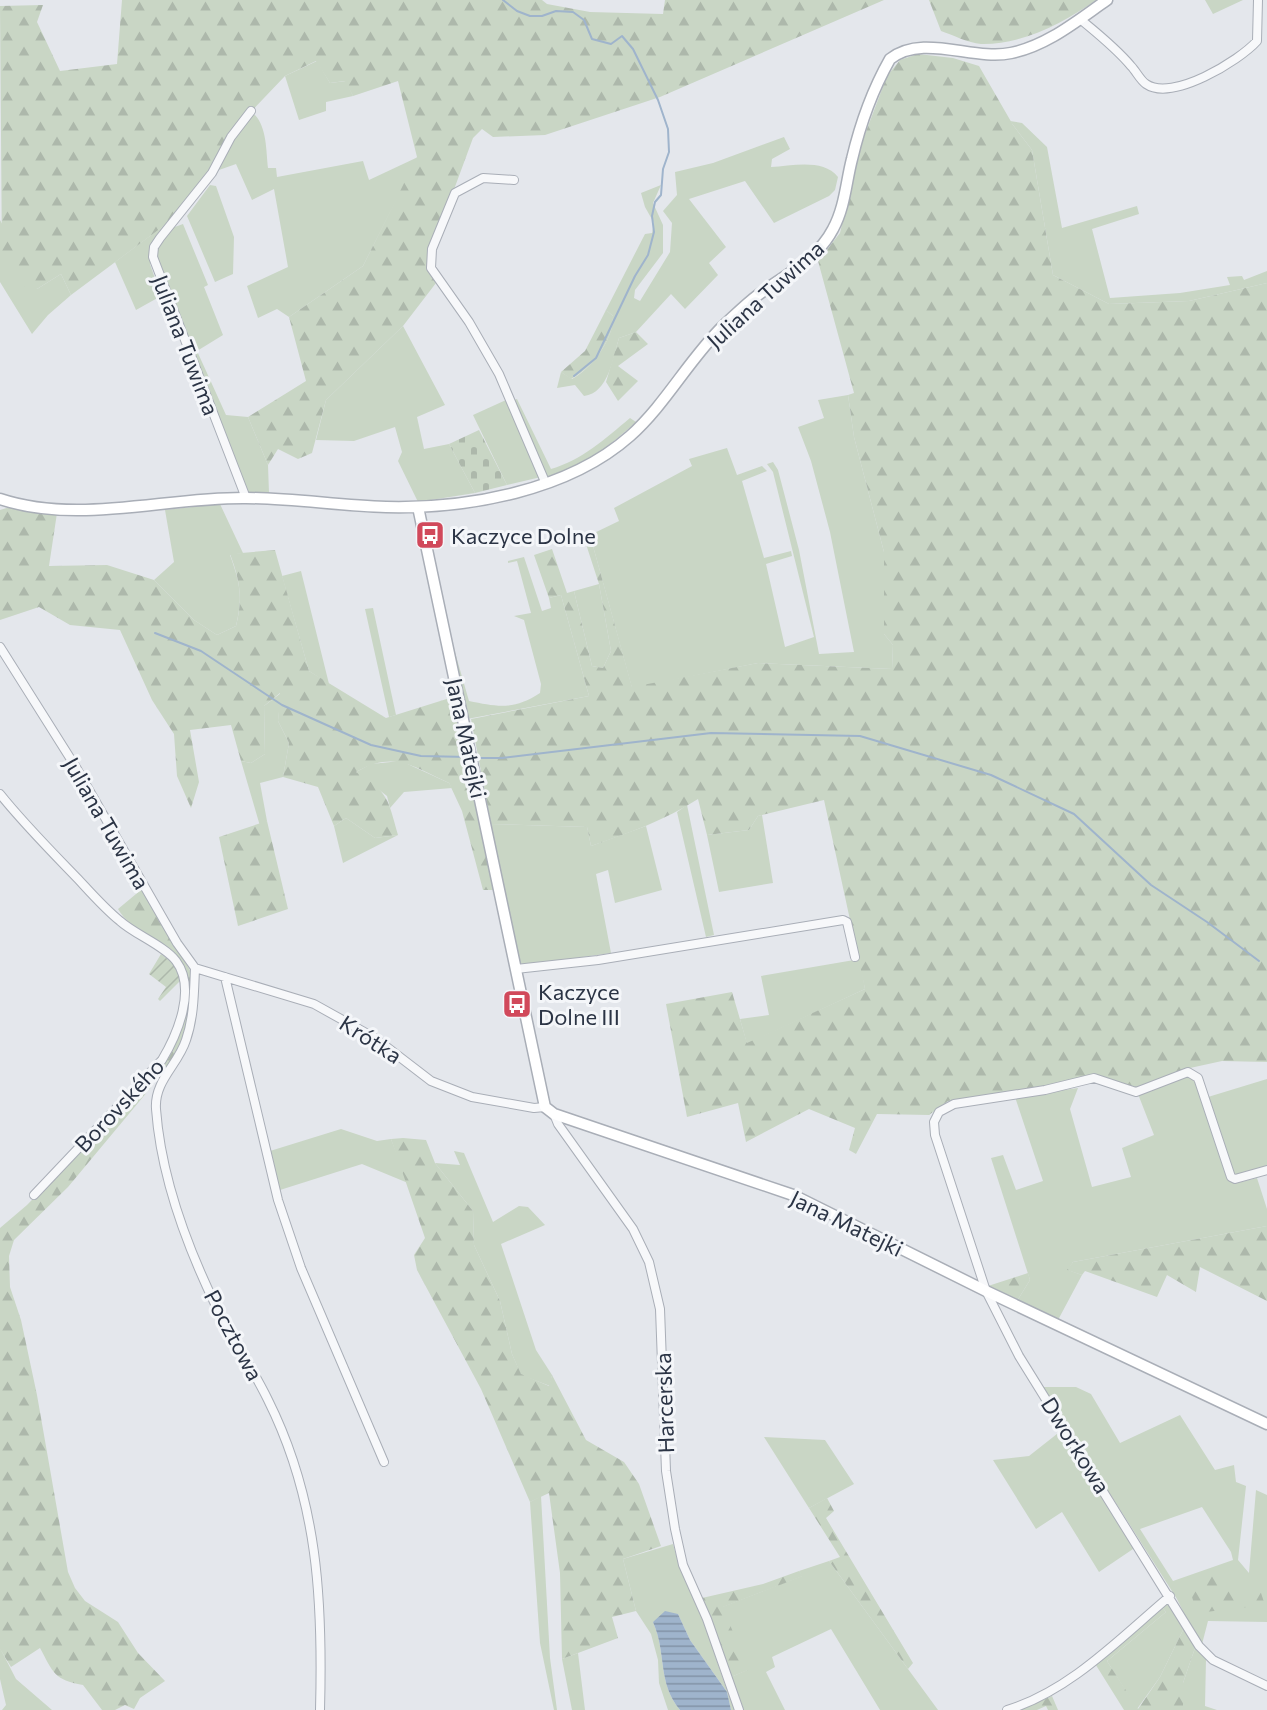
<svg xmlns="http://www.w3.org/2000/svg" width="1267" height="1710" font-family="Commissioner,sans-serif">
<defs>
<pattern id="forest-firs" width="22" height="20" patternUnits="userSpaceOnUse" patternTransform="scale(1.5)"><rect width="22" height="20" fill="#c9d6c5"/><path d="M5 1l3.5 6h-7zM16 11l3.5 6h-7z" fill="#adb8ab"/></pattern>
<pattern id="cemetery-stones" width="16" height="16" patternUnits="userSpaceOnUse" patternTransform="scale(1.5)"><rect width="16" height="16" fill="#c9d6c5"/><path d="M2 7V4a2 2 0 0 1 4 0v3zM10 15v-3a2 2 0 0 1 4 0v3z" fill="#adb8ab"/></pattern>
<pattern id="garden-furrows" width="10" height="10" patternUnits="userSpaceOnUse" patternTransform="scale(1.5)"><rect width="10" height="10" fill="#c9d6c5"/><path d="M-1 1l2-2M0 10L10 0M9 11l2-2" fill="none" stroke="#adb8ab"/></pattern>
<pattern id="water-rules" width="6" height="5" patternUnits="userSpaceOnUse" patternTransform="scale(1.5)"><rect width="6" height="5" fill="#9fb4cc"/><path d="M0 2.5h6" fill="none" stroke="#8293a7"/></pattern>
</defs>
<rect width="100%" height="100%" fill="#e4e7ec"/>
<path fill="#c9d6c5" fill-rule="evenodd" d="M1205,0H1243L1213,14Z
M317,61L330,83L346,81L353,96L326,102V111L299,120L285,76Z
M255,115C267,128 266,151 268,168H276L277,177L363,161L369,180L418,157L363,266L289,317L277,309L258,318L247,286L288,267L274,189L252,200L236,164L219,170L234,136L247,116Z
M1010,121L1022,123L1047,147L1062,228L1137,206L1139,214L1092,229L1110,298L1180,293L1230,285L1227,277L1242,276L1244,280L1267,271V283L1189,301L1109,304L1053,275L1032,150Z
M784,137L790,149L772,159L771,167C792,166 823,158 838,177L835,190L829,196L774,223L745,181L689,199L726,247L709,263L718,275L685,309L671,294L636,332L619,338C613,357 609,393 584,396L575,385L557,388L561,372L572,379C591,369 614,339 613,316L606,310L645,234L652,233L654,223L645,207L641,193L661,185L653,203L663,225V253L635,290L634,298L640,301L670,252L672,223L663,211L677,195L675,172L713,163Z
M210,185L216,186L234,237L233,274L215,282L187,216Z
M0,220L37,289L61,274L71,295L48,315L32,334L0,282Z
M166,224L150,248V264L161,296L136,310L115,262Z
M183,224L208,285L204,287L223,335L197,351L226,415L248,417L268,465L269,493H247L157,262V247L172,228Z
M403,326L445,405L417,417L424,449L449,444L475,493L418,502L398,461L402,452L395,427L354,441L316,440L326,400Z
M848,395L854,437L884,552V634L893,645L892,669L758,663L632,688L590,535L619,521L614,508L692,466L689,459L727,448L737,475L762,466L767,471L742,481L764,558L791,551L792,556L766,564L785,647L814,637L773,472L767,464L773,462L778,470L799,550L819,654L854,652L830,532L811,461L798,427L824,418L818,400Z
M517,399L551,469C582,460 605,439 630,418L636,422C610,445 584,467 551,478L547,476L514,400Z
M506,400L541,477L507,485L473,415Z
M220,504L243,553L230,555C240,583 243,596 236,626L217,635L194,620L154,580L174,562L165,510Z
M524,557L542,611L551,608L549,598L561,595L589,696L467,719L448,628L469,701C498,707 514,710 540,693L541,684L524,620L514,616L531,613L517,561L508,563V561Z
M301,571L329,684L309,671L282,576Z
M599,584L611,651L603,668L592,666L574,591Z
M373,608L396,715L389,717L365,609Z
M281,693L278,721L289,743L283,777L260,783L267,821L260,826L241,761L251,763L265,754L264,706Z
M401,761L449,783L452,788L404,792L390,808L387,796L356,772L371,764Z
M687,805L714,935L706,937L677,812Z
M762,815L773,883L719,892L707,835L749,830L758,816Z
M346,818L375,838L398,835L343,863L334,826Z
M491,824L587,827L591,846L646,826L662,890L615,903L608,870L596,874L611,953L526,965L520,963Z
M860,959L865,989L747,1044L740,1019L769,1015L761,976Z
M1184,1076H1192L1196,1081L1229,1180L1237,1183L1257,1178L1267,1209V1226L1073,1262L1068,1270L1082,1275L1058,1320L1017,1301L1030,1280L991,1158L1003,1155L1016,1190L1043,1181L1015,1097L1078,1088L1070,1109L1092,1187L1131,1177L1122,1148L1154,1135L1138,1094Z
M1267,1079V1167L1235,1177L1208,1097Z
M341,1129L377,1141L391,1139L408,1183L362,1164L280,1190L270,1151Z
M454,1151L464,1153L493,1222L519,1206L528,1207L545,1225L501,1244L536,1350L552,1375L550,1386L521,1375L512,1354L500,1301L474,1245L473,1211L435,1163L460,1165Z
M1042,1387H1076L1091,1394L1120,1443L1180,1415L1215,1470L1234,1465L1236,1482L1246,1486L1238,1560L1249,1573L1256,1490L1267,1495V1622L1208,1621L1201,1648L1177,1599ZM1202,1507L1231,1552L1233,1560L1173,1581L1140,1529Z
M1062,1430L1136,1547L1099,1572L1062,1512L1036,1529L993,1460L1029,1456Z
M764,1437L825,1440L854,1484L809,1508Z
M541,1496L550,1658L557,1710H554L540,1643L530,1502Z
M673,1544C680,1572 694,1595 704,1622C715,1652 722,1682 736,1710H731L727,1692L690,1640L678,1614L653,1622C667,1654 657,1682 680,1710H668L659,1683L658,1660L651,1634L636,1611L623,1559Z
M829,1561L938,1710H880L831,1629L772,1657L775,1667L766,1672L785,1710H744L731,1677L747,1670L722,1607L802,1576L799,1571Z
M1170,1602L1184,1628L1160,1677L1137,1709L1107,1661L1166,1612L1162,1607Z
M0,1648L16,1679L52,1710H2L6,1705L0,1679Z
M1195,1648L1206,1659L1205,1706L1217,1710H1183V1683Z
M578,1653L585,1710H572L562,1659Z"/>
<path fill="url(#forest-firs)" d="M122,0H542L547,4L590,12L663,14L665,0H884L660,97L545,135L493,137L482,129L473,138L432,249L426,268L436,283L403,326L326,400L312,453L298,459L278,449L268,465L248,417L306,381L289,317L363,266L417,157L398,81L353,96L345,81L330,83L316,61L285,76L225,139L207,178L177,216L71,295L61,274L37,289L18,285L2,262L0,6L43,5L37,22L60,71L117,64Z
M929,0H1096C1064,23 1022,45 981,44C968,43 953,35 941,31Z
M918,54L953,58L979,66L1013,125L1032,150L1053,275L1109,304L1189,301L1267,283V1062L1222,1061L1190,1068L1135,1089L1092,1075L1045,1086L948,1101L929,1115L877,1114L856,1154L849,1150L855,1128L809,1109L746,1142L738,1103L687,1117L666,1004L732,992L747,1043L865,989L824,800L758,816L749,830L707,835L698,799C664,821 628,833 591,846L587,827L491,824L471,719L589,696L561,595L549,598L534,555L552,549L567,593L574,591L592,666L603,668L611,651L599,584L584,538L590,535L632,687L758,663L892,669L893,645L884,634V552L854,437L848,395L854,393L818,261L840,233L859,150L887,76L900,60Z
M606,310L613,316C614,339 591,369 571,379L561,372L585,351Z
M636,332L648,344L618,366L638,381L618,401L606,382L619,338Z
M10,507L57,513L49,566L107,565L154,580L194,620L217,635L236,626C243,598 240,581 230,554L275,550L309,671L386,718L453,697L495,890H483L462,811L449,783C414,767 395,750 356,772C389,792 388,800 398,835L375,838L346,818L334,826L318,787L283,777L289,743L278,721L280,693L264,706L265,754L251,763L241,761L231,725L190,730L199,782L191,808L177,776L174,734L152,700L120,630L70,625L39,607L0,620V510Z
M267,821L288,909L238,926L219,837Z
M142,889L191,972L189,1023L179,1050L164,1071V1064C179,1038 203,982 176,956C158,939 131,931 118,909Z
M154,1074L153,1085L68,1187L14,1240L9,1256L10,1287L21,1320L37,1395L68,1572L75,1588L85,1601L118,1622L138,1653L165,1681L140,1698L134,1709L125,1705L115,1710H102L83,1685C54,1680 53,1672 40,1648L11,1667L0,1649V1228L27,1205Z
M403,1138L426,1140L435,1163L473,1211L474,1245L500,1301L512,1354L521,1374L549,1386L552,1375L586,1440L624,1462L639,1484L661,1546L623,1559L636,1611L612,1617L618,1638L562,1659L560,1573L549,1493L530,1502L481,1389L417,1270L414,1255L425,1238L391,1139Z
M1267,1226V1301L1200,1267L1196,1292L1167,1275L1157,1297L1085,1271L1082,1275L1067,1270L1073,1262Z
M1028,1273L1030,1280L1017,1301L988,1286Z
M827,1498L834,1511L826,1518L913,1663L908,1669L829,1561L840,1557L809,1508Z
M799,1571L803,1576L723,1607L748,1670L731,1677L702,1598L763,1584Z
M1208,1575H1226L1232,1579L1234,1588L1252,1587L1261,1593L1265,1605L1197,1613L1188,1584Z
M1162,1607L1166,1612L1107,1661L1138,1709L1160,1677L1184,1628L1195,1648L1183,1683V1710H1124L1094,1662Z
M1052,1696L1058,1710H1048L1046,1706L1037,1710H1017Z"/>
<path fill="url(#cemetery-stones)" d="M479,430L507,485L475,493L449,444Z"/>
<path fill="url(#garden-furrows)" d="M161,954L178,967L180,981L160,1001L158,999L166,987L149,974Z"/>
<path fill="url(#water-rules)" d="M665,1611L678,1614L690,1640L727,1692L731,1710H680C657,1682 667,1654 653,1622Z"/>
<g fill="none" stroke-linecap="round" stroke-linejoin="round">
<path stroke="#9fb4cc" stroke-width="2" d="M503,0L517,11L530,16H542L556,11L573,12L584,20L592,39L611,44L622,36L633,49L658,100L668,129L669,152L663,169L661,195L655,202L652,216L654,232L648,255L635,276L596,358L574,376
M155,633L201,651L282,705L371,745L421,756L468,757
M473,758H502L711,733L860,736L991,775L1074,814L1151,885L1207,922L1259,961"/>
<g stroke="#a9aeb7" stroke-width="10">
<path id="street" d="M1080,19C1098,34 1116,48 1131,66C1136,71 1140,80 1146,84C1172,102 1239,61 1257,41L1258,0
M514,180L483,178L455,193L432,249L431,268L469,322L499,374L546,484
M246,498L153,257L154,247L160,238L212,173L231,137L251,111
M0,647L77,769L177,943L195,968
M0,794C24,824 51,851 78,879C91,893 105,909 120,921C134,934 165,946 176,961C197,989 177,1035 162,1060L34,1195
M195,968C194,992 194,1017 186,1040C178,1065 154,1081 156,1109C161,1177 186,1244 215,1304C231,1337 252,1367 268,1400C318,1500 323,1601 320,1710
M195,968L314,1004L375,1038L431,1081L472,1097L534,1108L545,1107
M516,969L598,960L843,920L847,922L855,957
M225,977L278,1200L301,1268L384,1462
M554,1114L558,1124L633,1229L649,1262L660,1309L666,1471L675,1529L683,1565L707,1619L739,1710
M1267,1170L1235,1179L1231,1177L1198,1078L1188,1072L1136,1092L1094,1078L1045,1090L954,1104L939,1112L934,1122L935,1135L986,1291L1019,1356L1199,1646L1213,1660L1267,1686
M1007,1710C1070,1691 1120,1638 1170,1596"/>
</g>
<g stroke="#a9aeb7" stroke-width="13">
<path id="secondary" d="M0,499C78,525 165,497 246,498C293,498 340,506 386,507C467,509 568,491 630,436C666,404 689,359 724,325C735,315 746,304 758,295C785,275 817,260 833,229C845,207 846,182 852,159C860,125 873,89 890,59C923,33 973,61 1011,53C1047,46 1078,20 1107,0
M418,507L545,1107L554,1114L793,1195L986,1291L1267,1424"/>
</g>
<use href="#street" stroke="#f7f8fa" stroke-width="8"/>
<use href="#secondary" stroke="#fff" stroke-width="10"/>
</g>
<defs>
<g id="bus-square" transform="scale(1.5)"><rect x="-9" y="-9" width="18" height="18" rx="4" fill="#d1495b" stroke="#f4f6f9"/><path d="M-5-6H5V4H4V6H2V4H-2V6H-4V4H-5ZM-3.5-4V0h7V-4ZM-3.5 1.2v1.5H-2V1.2ZM2 1.2v1.5H3.5V1.2Z" fill="#fff"/></g>
</defs>
<g fill-rule="evenodd">
<use href="#bus-square" x="430" y="535"/>
<use href="#bus-square" x="517" y="1004"/>
</g>
<g text-anchor="middle" dominant-baseline="central" stroke-width="6" stroke-linejoin="round" paint-order="stroke">
<g font-size="22" fill="#2b3445" stroke="#f4f6f9">
<text transform="translate(765 294) rotate(-42)">Juliana Tuwima</text>
<text transform="translate(186 345) rotate(69)">Juliana Tuwima</text>
<text transform="translate(467 738) rotate(78)">Jana Matejki</text>
<text transform="translate(107 823) rotate(60)">Juliana Tuwima</text>
<text transform="translate(371 1039) rotate(33)">Krótka</text>
<text transform="translate(119 1105) rotate(-47)">Borovského</text>
<text transform="translate(847 1223) rotate(26)">Jana Matejki</text>
<text transform="translate(234 1335) rotate(62)">Pocztowa</text>
<text transform="translate(664 1403) rotate(-92)">Harcerska</text>
<text transform="translate(1076 1445) rotate(58)">Dworkowa</text>
</g>
<g font-size="22" fill="#2b3445" stroke="#f4f6f9" text-anchor="start">
<text x="451" y="535">Kaczyce Dolne</text>
<text x="538" y="991">Kaczyce<tspan x="538" dy="25">Dolne III</tspan></text>
</g>
</g>
</svg>
